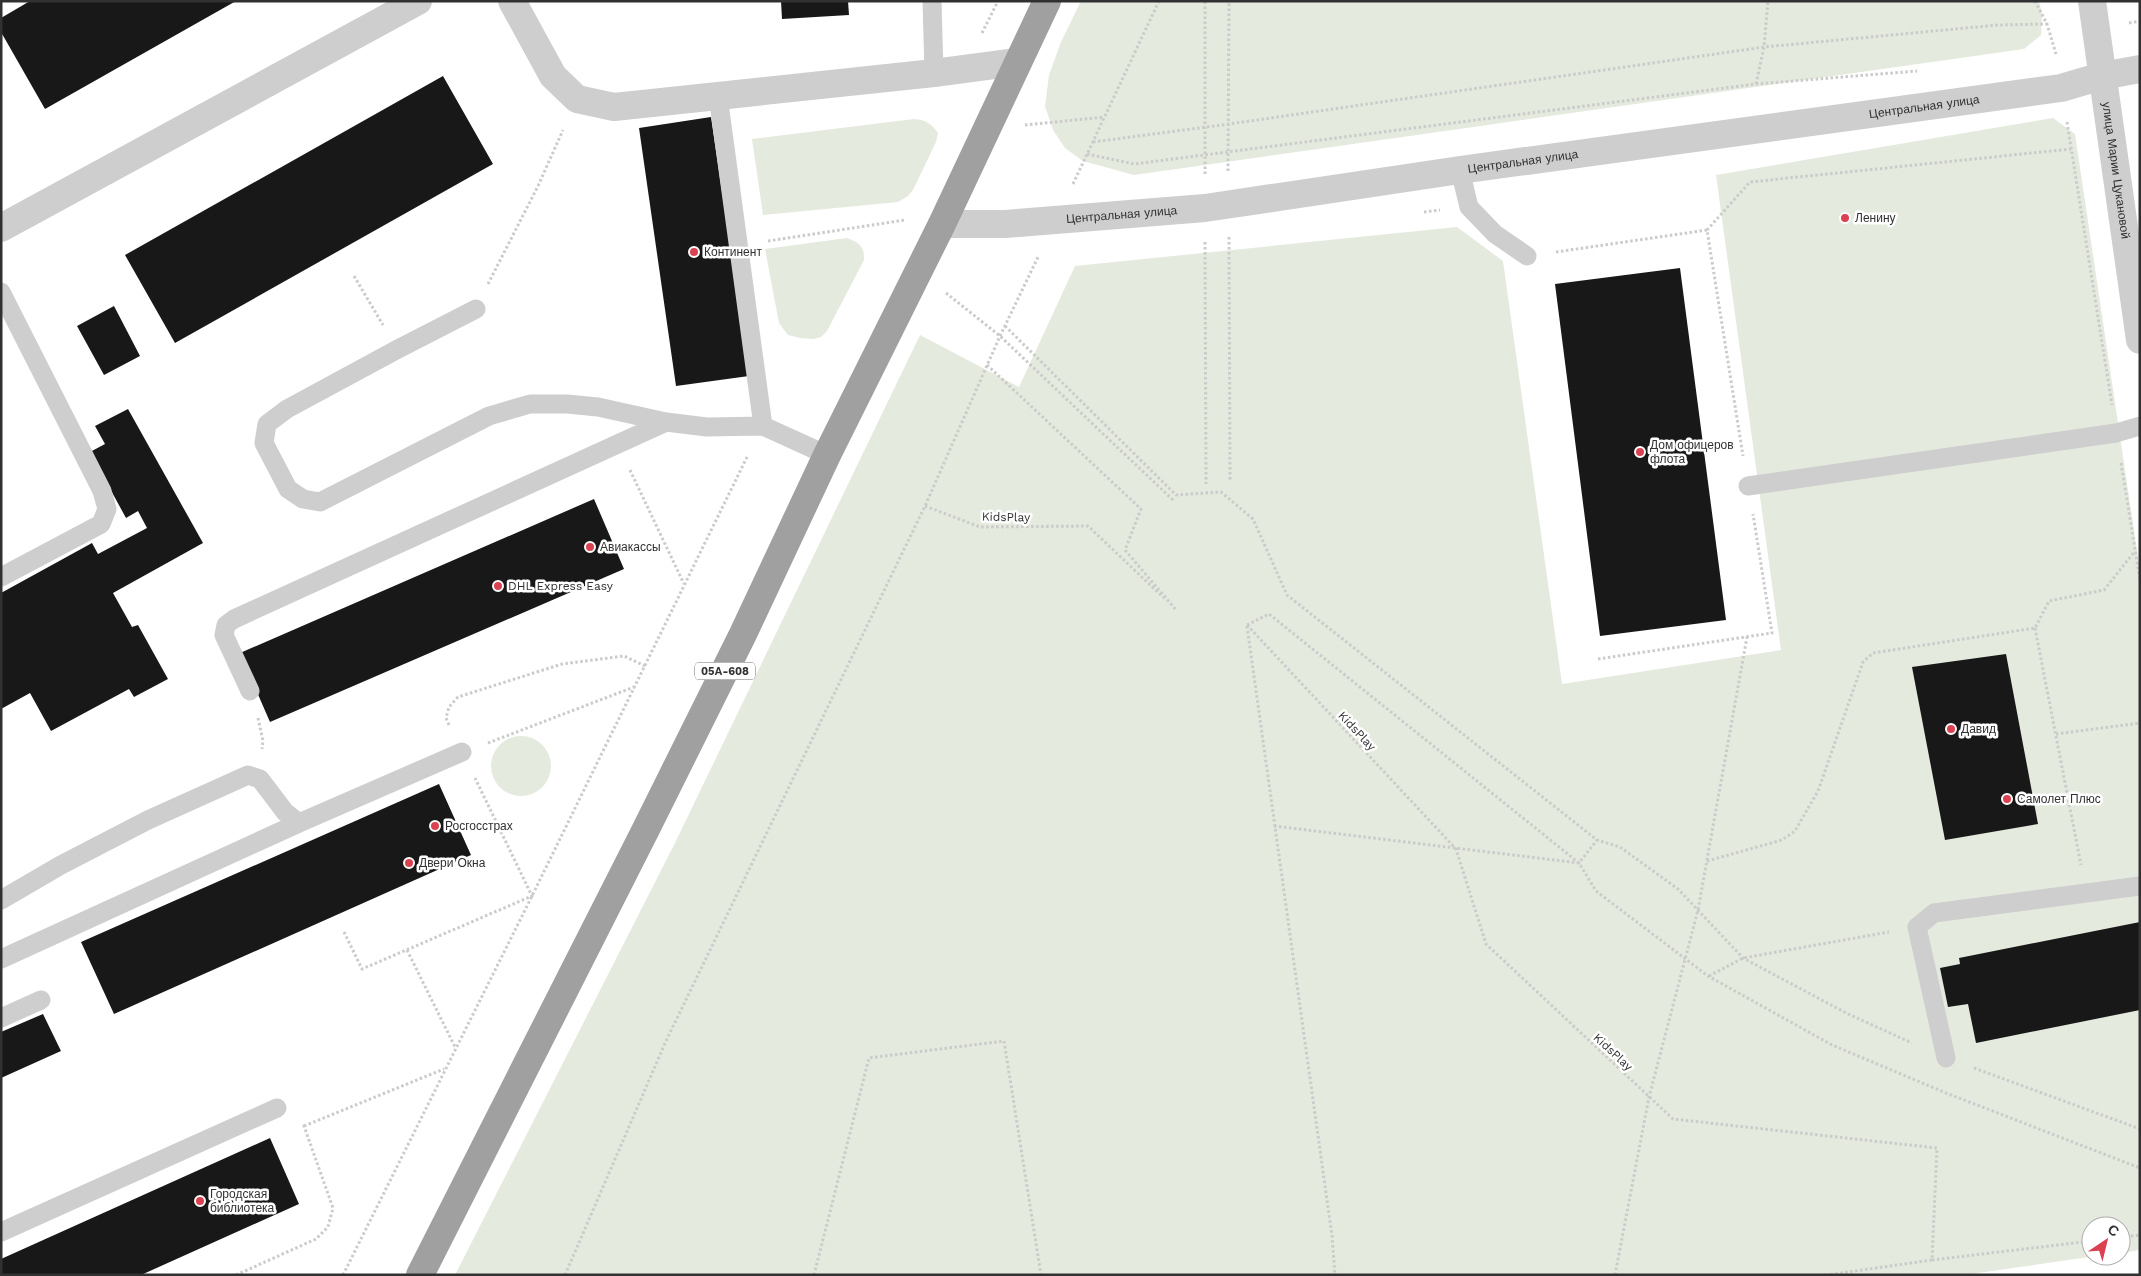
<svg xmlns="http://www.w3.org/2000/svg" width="2141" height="1276" font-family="'Work Sans',sans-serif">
<rect width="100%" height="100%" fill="#fff"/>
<path fill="#e5eade" d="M1081,1H2039L2042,14L2041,35L2024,49L1134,175L1083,161L1065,148L1053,130L1045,106L1049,75L1061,42Z
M2053,118L2075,134L2140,571V1250L2121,1253V1226H2091V1256H2096L1964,1275H455L675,843L920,335L1019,387L1075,266L1457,227L1503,261L1562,684L1781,650L1716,175Z
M914,119C926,120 931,123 938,133L936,142L913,190L908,196L898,202L763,215L752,139Z
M847,238C859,242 865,247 864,260L827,331L821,337L814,339L800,338L788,335L779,323L765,249Z
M491 766a30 30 0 1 1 60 0a30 30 0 1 1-60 0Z"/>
<path fill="#181818" d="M30,1H236L45,109L1,32V18Z
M781,1H848L849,15L782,19Z
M443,76L493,164L175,343L125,255Z
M711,117L749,376L676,386L639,128Z
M1680,268L1726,620L1600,636L1555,284Z
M114,306L140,356L104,375L77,326Z
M128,409L203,543L113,593L132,627L138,625L168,679L134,697L129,689L51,731L30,693L1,709V593L92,543L98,554L147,528L138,511L126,518L90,452L105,444L95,426Z
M594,499L624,569L270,722L240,653Z
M2006,654L2038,824L1945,840L1912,667Z
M439,784L471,855L114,1014L81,942Z
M2140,922V1010L1976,1043L1968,1004L1948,1007L1940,968L1960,964L1959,958Z
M43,1014L61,1051L1,1078V1032Z
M270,1138L299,1204L141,1275H1V1259Z"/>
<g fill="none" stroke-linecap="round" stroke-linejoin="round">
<path stroke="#cbcbcb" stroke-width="3" stroke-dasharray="2.5 2.5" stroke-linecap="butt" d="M2035,1L2047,24L2056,54
M2129,23L2140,21
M982,33L998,1
M1756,84L1764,47L1768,1
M2067,122L2112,405
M1025,125L1104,117
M1093,142L1229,124L1764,47L1998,25L2047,24
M1087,154L1134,164L1756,84L1917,71
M1228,171L1229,1
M1205,174V1
M1073,184L1159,1
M1424,212L1440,210
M1707,230L1750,182L2071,149
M1229,237L1230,482
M768,241L905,220
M1205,242L1206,484
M1556,252L1707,230L1743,456
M354,276L383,325
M488,284L538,186L563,130
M946,293L1000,336L1174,501
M1005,326L1176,495L1221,492L1253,519L1287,595L1597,840L1620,847L1678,889L1743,958L1848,1014L1912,1043
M987,365L1141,509L1125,550L1177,611
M2121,463L2140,580
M630,470L684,584
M925,506L980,527L1088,526L1164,598
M1247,625L1456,849L1486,944L1673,1119L1937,1148L1932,1260L1827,1275
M1247,625L1269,614L1579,863L1596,891L1708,976L1832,1045L1946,1093L2140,1168
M1247,626L1332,1236L1335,1275
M2035,628L2081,865
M1598,659L1772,633L1753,514
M258,718L263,741L262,749
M449,725L446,718L449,707L458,697L562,664L624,656L645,666
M2056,734L2140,723
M488,743L634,687
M1274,826L1579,863L1597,840
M1707,861L1782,840L1795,831L1818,791L1863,662L1873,653L2035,628L2049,601L2104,590L2135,551
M344,932L362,969L532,896L475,778
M407,950L455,1047
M1709,976L1743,958L1889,932
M1974,1068L2140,1129
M304,1126L444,1069
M2121,1237L2140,1235
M1932,1260L2091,1241
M236,1275L316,1239L328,1227L333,1208L304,1126L301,1124
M343,1275L532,896L748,455
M565,1275L666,1041L925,506L1000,336L1039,255
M814,1275L869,1058L1004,1041L1041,1275
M1615,1275L1649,1097L1698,910L1747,637"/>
<path stroke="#cecece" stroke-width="19" d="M932,1L934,73
M1460,170L1469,207L1495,234L1527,256
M1,292L102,491L107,509L101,524L1,577
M476,309L398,349L287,409L267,424L264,443L288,489L303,499L320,502L489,416L530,404H567L598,407L666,422L707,427L763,426L718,96
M763,426L827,455
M1748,486L2116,433L2140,426
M250,691L224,635L226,625L234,619L666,422
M1,900L61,865L148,820L248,775L260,779L285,812L299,823L462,752
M1,959L299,823
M1,1018L41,1000
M1946,1058L1917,927L1934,913L2140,886
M1,1232L277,1108"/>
<g stroke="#cecece" stroke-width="28">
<path d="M512,1L553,76L577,99L614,107L934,73L1017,62"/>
<path id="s1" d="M2092,1L2140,340"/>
<path id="s2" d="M942,224H1005L1205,208L1460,170L2061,88L2102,76L2140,69"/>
<path d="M1,228L418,1"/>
</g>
<path stroke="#a0a0a0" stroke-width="28" d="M420,1275L646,829L743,634L827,455L942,224L1047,1"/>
</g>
<g fill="#da4251" stroke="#fff" stroke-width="2">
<circle cx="1845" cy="218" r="5"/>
<circle cx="694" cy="252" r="5"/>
<circle cx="1640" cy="452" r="5"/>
<circle cx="590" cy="547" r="5"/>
<circle cx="498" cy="586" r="5"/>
<circle cx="1951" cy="729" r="5"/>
<circle cx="2007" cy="799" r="5"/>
<circle cx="435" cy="826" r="5"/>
<circle cx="409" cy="863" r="5"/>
<circle cx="200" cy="1201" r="5"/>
</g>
<g text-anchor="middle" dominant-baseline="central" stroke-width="5" stroke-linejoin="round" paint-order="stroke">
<rect fill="#fff" stroke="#6f6f6f" stroke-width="1" x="695" y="662.5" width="60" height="17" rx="4"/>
<g font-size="11" font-weight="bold" fill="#313131">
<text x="725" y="671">05А-608</text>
</g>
<g font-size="12" fill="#313131" stroke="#fff">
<text stroke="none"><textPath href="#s2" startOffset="990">Центральная улица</textPath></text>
<text stroke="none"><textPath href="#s2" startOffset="585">Центральная улица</textPath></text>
<text stroke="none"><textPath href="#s1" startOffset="171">улица Марии Цукановой</textPath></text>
<text stroke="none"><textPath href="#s2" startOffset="180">Центральная улица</textPath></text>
<text transform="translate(1006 517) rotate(1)">KidsPlay</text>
<text transform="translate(1357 731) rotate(47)">KidsPlay</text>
<text transform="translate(1613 1052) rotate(43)">KidsPlay</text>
</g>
<g font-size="12" fill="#313131" stroke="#fff" text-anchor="start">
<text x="1855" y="218">Ленину</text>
<text x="704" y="252">Континент</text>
<text x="1650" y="445">Дом офицеров<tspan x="1650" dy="14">флота</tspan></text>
<text x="600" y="547">Авиакассы</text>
<text x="508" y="586">DHL Express Easy</text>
<text x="1961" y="729">Давид</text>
<text x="2017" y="799">Самолет Плюс</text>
<text x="445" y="826">Росгосстрах</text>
<text x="419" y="863">Двери Окна</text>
<text x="210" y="1194">Городская<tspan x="210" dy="14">библиотека</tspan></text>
</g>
</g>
<rect width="2141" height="1276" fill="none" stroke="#313131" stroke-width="5"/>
<g transform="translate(2106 1241) rotate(35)"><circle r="24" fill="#ffffff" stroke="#adadad"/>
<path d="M0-4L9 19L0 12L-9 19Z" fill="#da4251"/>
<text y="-8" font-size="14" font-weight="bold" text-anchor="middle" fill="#313131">С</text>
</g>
</svg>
